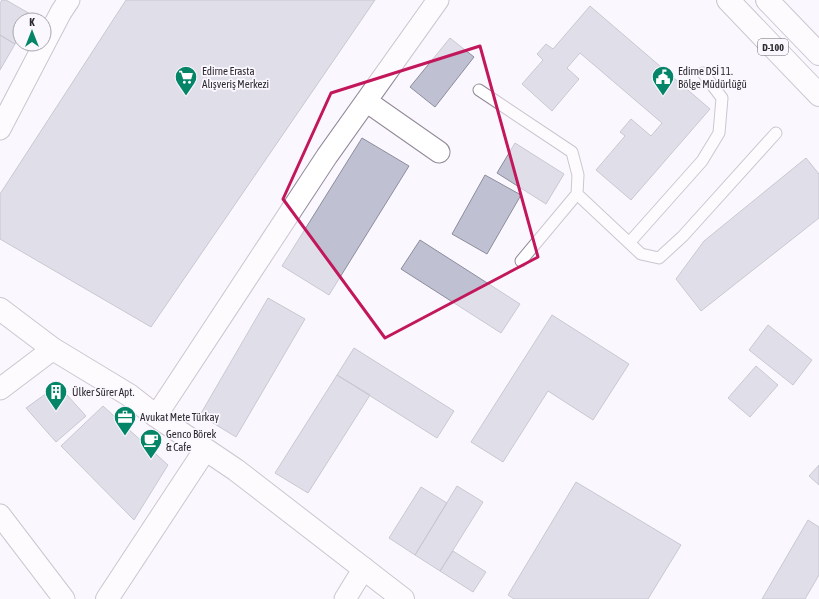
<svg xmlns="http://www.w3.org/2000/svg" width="819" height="599" font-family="'Asap Condensed',sans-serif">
<rect width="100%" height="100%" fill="#fbf7fe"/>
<path fill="#bfc0d1" stroke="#8b8c9c" d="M2,0H6L32,15L29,20H20V36L15,44L0,35V3Z
M126,0H375L151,327L0,239V194Z
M590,6L710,109L631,200L596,170L625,136L620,132L631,119L651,136L662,123L580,53L567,68L579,79L552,111L522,84L543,60L537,54L546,44L553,49Z
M0,35L15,44L0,70Z
M450,38L474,57L435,107L410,87Z
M362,138L409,166L329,295L282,266Z
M515,143L564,174L546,204L497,173Z
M806,158L819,174V218L701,311L676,279L704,241Z
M485,175L521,195L487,254L452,234Z
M420,240L520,304L501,333L401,269Z
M268,298L305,319L236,437L200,415Z
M552,315L629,364L593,420L548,391L503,462L471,442Z
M768,325L812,360L793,385L749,350Z
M354,348L454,411L437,438L337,375Z
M756,366L778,385L750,417L728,398Z
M337,375L370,395L308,493L275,473Z
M58,385L86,416L56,442L26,408Z
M103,406L168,465L134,520L61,446Z
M819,465V485L809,476Z
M576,482L681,545L648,599H514L508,595Z
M457,486L483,502L440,571L415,555Z
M421,487L447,503L415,555L389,538Z
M808,520L819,527V575L805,599H762Z
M453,551L486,572L473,592L440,571Z"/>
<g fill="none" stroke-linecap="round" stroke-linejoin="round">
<g stroke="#928998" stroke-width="13">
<path id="lane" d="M479,90L572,152L578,175L577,194L521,261
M577,194L641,254L659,258L683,236L776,133
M629,243L702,161L719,133L722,98L703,73"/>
</g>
<g stroke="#928998" stroke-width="23">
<path id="street" d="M366,101L439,152
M0,129L61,12L69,0
M0,389L53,349
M156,416L327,156L438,0
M0,515L64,599
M345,599L364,568"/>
</g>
<g stroke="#928998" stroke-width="24">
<path id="secondary" d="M0,309L53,349L129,395L156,416L236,470L403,599
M107,599L205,450"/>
</g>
<g stroke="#928998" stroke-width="24">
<path id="primary" d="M728,0L819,95
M767,0L819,54"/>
</g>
<use href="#lane" stroke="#fff" stroke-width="11"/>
<use href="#street" stroke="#fff" stroke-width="21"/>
<use href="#secondary" stroke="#fff" stroke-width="22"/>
<use href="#primary" stroke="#fff" stroke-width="22"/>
</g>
<path d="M0 0H819V599H0ZM480,46L538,257L385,338L283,199L331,93Z" fill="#fbf7fe" fill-opacity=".55" fill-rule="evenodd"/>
<path fill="none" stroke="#c2185b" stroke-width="3" stroke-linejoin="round" d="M480,46L538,257L385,338L283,199L331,93Z"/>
<defs>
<g id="supermarket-pin" transform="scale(1.15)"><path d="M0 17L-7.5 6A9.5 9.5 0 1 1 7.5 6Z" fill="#048567" stroke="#fbf7fe"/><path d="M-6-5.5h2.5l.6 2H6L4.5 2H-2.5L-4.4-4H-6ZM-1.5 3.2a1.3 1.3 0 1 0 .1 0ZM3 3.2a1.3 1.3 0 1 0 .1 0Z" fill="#fff"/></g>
<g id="civic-pin" transform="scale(1.15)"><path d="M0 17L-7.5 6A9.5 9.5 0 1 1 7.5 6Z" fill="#048567" stroke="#fbf7fe"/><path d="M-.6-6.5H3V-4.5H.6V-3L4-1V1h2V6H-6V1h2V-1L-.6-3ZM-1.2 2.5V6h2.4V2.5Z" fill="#fff"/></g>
<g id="building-pin" transform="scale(1.15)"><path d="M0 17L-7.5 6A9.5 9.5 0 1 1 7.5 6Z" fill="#048567" stroke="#fbf7fe"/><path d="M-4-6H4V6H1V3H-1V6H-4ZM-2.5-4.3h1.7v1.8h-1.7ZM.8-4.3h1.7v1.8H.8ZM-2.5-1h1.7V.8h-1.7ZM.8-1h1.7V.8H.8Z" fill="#fff"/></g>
<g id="office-pin" transform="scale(1.15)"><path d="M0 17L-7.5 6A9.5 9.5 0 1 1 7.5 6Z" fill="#048567" stroke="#fbf7fe"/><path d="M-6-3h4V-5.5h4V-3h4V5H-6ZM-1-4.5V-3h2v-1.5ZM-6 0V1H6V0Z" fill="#fff"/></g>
<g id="cafe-pin" transform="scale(1.15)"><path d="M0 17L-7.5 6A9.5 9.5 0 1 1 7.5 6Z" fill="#048567" stroke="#fbf7fe"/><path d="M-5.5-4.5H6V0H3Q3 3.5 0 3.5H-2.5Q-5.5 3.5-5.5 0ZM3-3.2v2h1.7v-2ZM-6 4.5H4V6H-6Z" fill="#fff"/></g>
</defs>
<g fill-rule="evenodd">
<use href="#supermarket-pin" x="186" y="77"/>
<use href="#civic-pin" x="663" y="77"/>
<use href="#building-pin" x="56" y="392"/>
<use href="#office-pin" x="125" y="417"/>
<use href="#cafe-pin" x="151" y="440"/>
</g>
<g text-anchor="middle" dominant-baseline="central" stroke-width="3.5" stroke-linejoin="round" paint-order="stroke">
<rect fill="#fbf7fe" stroke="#6a676d" stroke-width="1" x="758" y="39" width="30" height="16" rx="3"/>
<g font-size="10" font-weight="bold" fill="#2c292f">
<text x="773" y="47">D-100</text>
</g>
<g font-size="11" fill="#2c292f" stroke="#fbf7fe" text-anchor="start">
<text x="202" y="71">Edirne Erasta<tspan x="202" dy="13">Alışveriş Merkezi</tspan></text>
<text x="678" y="71">Edirne DSİ 11.<tspan x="678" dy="13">Bölge Müdürlüğü</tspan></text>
<text x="72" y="392">Ülker Sürer Apt.</text>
<text x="140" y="417">Avukat Mete Türkay</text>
<text x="166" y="434">Genco Börek<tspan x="166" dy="13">&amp; Cafe</tspan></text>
</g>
</g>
<g transform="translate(32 32)"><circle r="19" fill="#fbf7fe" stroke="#a8a5ab"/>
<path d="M0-3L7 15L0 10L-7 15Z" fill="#048567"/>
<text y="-6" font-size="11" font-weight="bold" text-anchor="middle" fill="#2c292f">K</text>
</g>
</svg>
